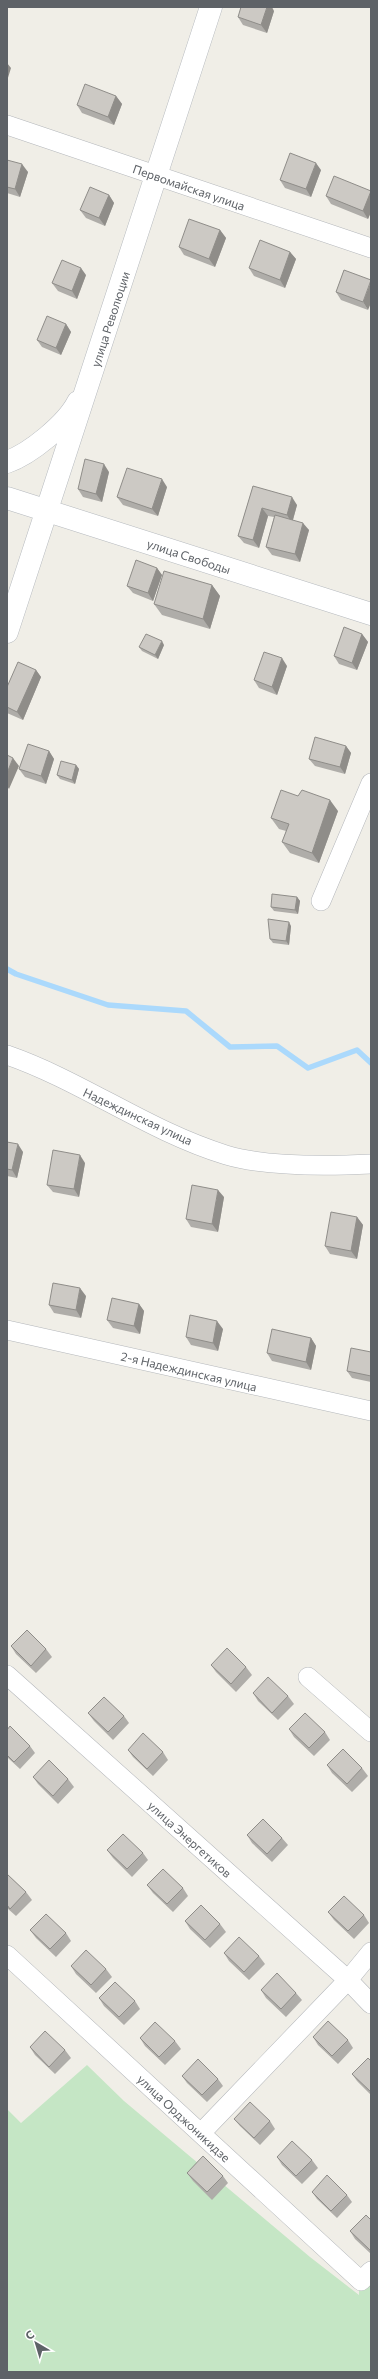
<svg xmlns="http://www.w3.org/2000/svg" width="378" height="2379" font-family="Commissioner,sans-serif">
<rect width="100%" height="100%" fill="#f0eee7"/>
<path fill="#c5e6c5" d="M87,2065L124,2101L310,2257L359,2295V2275L371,2264V2372H7V2109L21,2123Z"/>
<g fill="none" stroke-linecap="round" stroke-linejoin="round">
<path stroke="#abd9fc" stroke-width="5.5" d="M7,969L16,974L108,1005L186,1011L230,1047L277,1046L308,1068L357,1050L371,1063"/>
<g stroke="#b4b7bb" stroke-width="20">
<path id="street" d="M7,125L371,248
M321,901L371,783
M7,1055C82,1081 148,1131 226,1155C266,1167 329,1166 371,1164
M7,1330L371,1411
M7,1675L348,1980L371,2004
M308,1677L371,1732
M7,1955L361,2281L371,2271
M201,2133L348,1980L371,1952"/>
</g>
<g stroke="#b5b9be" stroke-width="23">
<path id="secondary" d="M7,462C30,454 67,424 78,402
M7,498L371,614
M7,632L211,7"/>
</g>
<use href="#street" stroke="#fff" stroke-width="19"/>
<use href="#secondary" stroke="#fff" stroke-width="22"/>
</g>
<path fill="#afada9" d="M274,11L267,33L243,25L238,17Z
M116,96L122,104L114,125L82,113L77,105Z
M7,160L28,172L20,197L7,193Z
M321,170L311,197L285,188L280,180Z
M371,191V212L368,219L331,204L326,196Z
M109,195L114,203L105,226L86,218L80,210Z
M220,230L226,238L215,267L184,255L179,247Z
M290,252L296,259L285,288L254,276L249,268Z
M344,270L368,310L341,300L336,292Z
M86,275L77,299L58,291L52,283Z
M66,324L71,332L61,355L42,347L37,340Z
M109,472L102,502L83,497L78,489Z
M253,486L297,505L293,520L309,530L300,562L272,555L266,547L274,517L268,516L259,548L244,543L238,536Z
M167,487L158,516L123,505L117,497Z
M157,568L162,575L153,601L133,593L127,586Z
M212,585L220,596L210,629L162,615L154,604Z
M362,634L368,642L357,670L339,664L334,656Z
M164,645L158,659L142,651L139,647Z
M287,666L277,695L259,688L254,680Z
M36,670L41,677L23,720L7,713V687Z
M346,746L351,753L345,774L315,766L309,759Z
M49,751L54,759L46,784L25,777L19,769Z
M76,765L79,769L75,784L60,779L57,775Z
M338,811L319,863L290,853L282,842L286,831L279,829L271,818Z
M297,897L300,901L298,914L274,911L271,907Z
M291,926L289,945L273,943L270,939Z
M7,1142L23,1152L17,1178L7,1176Z
M85,1163L79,1197L53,1192L47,1185Z
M224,1197L218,1232L191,1227L186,1219Z
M357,1217L363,1225L357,1259L330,1254L325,1246Z
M86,1296L81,1318L54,1313L49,1305Z
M139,1304L144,1311L140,1334L113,1328L107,1320Z
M223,1329L218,1351L191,1345L186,1337Z
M311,1338L316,1346L311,1370L272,1361L267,1353Z
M371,1352V1382L352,1378L347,1371Z
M11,1646L46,1649L52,1657L36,1673L16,1654Z
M211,1665L246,1667L252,1675L236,1692L216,1672Z
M253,1693L288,1696L294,1704L278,1720L258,1701Z
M88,1713L124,1716L129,1723L113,1740L94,1721Z
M289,1729L325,1732L330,1740L314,1756L294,1737Z
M7,1730L30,1746L35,1753L20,1769L7,1757Z
M128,1750L163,1752L168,1760L153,1776L133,1757Z
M327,1765L362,1768L368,1776L352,1792L332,1773Z
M33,1777L68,1779L74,1787L58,1804L38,1784Z
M247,1835L282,1838L288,1845L272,1862L252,1843Z
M107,1850L143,1853L148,1860L132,1877L113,1858Z
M7,1874L26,1892L32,1900L16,1916L7,1908Z
M147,1885L183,1888L188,1896L173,1912L153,1893Z
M328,1912L364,1915L369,1923L354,1939L334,1920Z
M185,1921L220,1924L226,1932L210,1948L190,1929Z
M30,1930L66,1933L71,1941L56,1957L36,1938Z
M224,1953L259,1956L265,1964L249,1980L229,1961Z
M71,1966L106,1969L112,1977L96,1993L76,1974Z
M261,1990L296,1993L302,2000L286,2017L266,1998Z
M99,1998L135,2001L140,2009L124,2025L104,2006Z
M313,2037L348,2040L353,2048L338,2064L318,2045Z
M140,2038L175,2041L181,2049L165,2065L145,2046Z
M30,2047L65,2050L71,2058L55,2074L35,2055Z
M371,2061V2095L357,2081L352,2074Z
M182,2076L218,2079L223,2086L207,2102L187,2083Z
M234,2119L270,2121L275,2129L260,2145L240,2126Z
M277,2157L312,2160L318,2168L302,2184L282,2165Z
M187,2173L223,2176L228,2183L212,2200L193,2181Z
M312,2192L347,2195L352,2202L337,2218L317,2199Z
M371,2220V2254L355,2239L350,2231Z"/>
<path fill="#8f8d89" d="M267,7H272L274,11L267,33L261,25Z
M7,63L11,68L7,81Z
M116,96L122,104L114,125L108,117Z
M316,163L321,170L311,197L306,189Z
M22,164L28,172L20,197L15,189Z
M371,191V212L368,219L363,211Z
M109,195L114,203L105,226L99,218Z
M220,230L226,238L215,267L209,259Z
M290,252L296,259L285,288L280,280Z
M81,268L86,275L77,299L72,291Z
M371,281V303L368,310L363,302Z
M66,324L71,332L61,355L56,348Z
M104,464L109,472L102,502L96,494Z
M162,479L167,487L158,516L152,509Z
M292,497L297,505L292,523L287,515Z
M262,508L268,516L259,548L253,540Z
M303,523L309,530L300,562L295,554Z
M157,568L162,575L153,601L148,593Z
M212,585L220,596L210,629L203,619Z
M362,634L368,642L357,670L352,663Z
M162,641L164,645L158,659L155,655Z
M282,658L287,666L277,695L272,687Z
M36,670L41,677L23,720L17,712Z
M346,746L351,753L345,774L340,767Z
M49,751L54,759L46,784L41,776Z
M13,758L19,766L9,789L7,786V773Z
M76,765L79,769L75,784L72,780Z
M330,800L338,811L319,863L312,853Z
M297,897L300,901L298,914L295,910Z
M289,922L291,926L289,945L286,941Z
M18,1144L23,1152L17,1178L12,1170Z
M80,1155L85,1163L79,1197L74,1189Z
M218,1190L224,1197L218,1232L212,1224Z
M357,1217L363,1225L357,1259L351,1251Z
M80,1288L86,1296L81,1318L76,1310Z
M139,1304L144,1311L140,1334L134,1326Z
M217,1321L223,1329L218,1351L213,1343Z
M311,1338L316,1346L311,1370L306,1362Z"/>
<path fill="#ccc9c4" stroke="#8f8d89" d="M241,7H267L261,25L238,17Z
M85,84L116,96L108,117L77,105Z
M290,153L316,163L306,189L280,180Z
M7,160L22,164L15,189L7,187Z
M334,176L371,191L363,211L326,196Z
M90,187L109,195L99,218L80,210Z
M189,219L220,230L209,259L179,247Z
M260,240L290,252L280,280L249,268Z
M62,260L81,268L72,291L52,283Z
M344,270L371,280L363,302L336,292Z
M47,316L66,324L56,348L37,340Z
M85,459L104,464L96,494L78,489Z
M127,468L162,479L152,509L117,497Z
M253,486L292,497L287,515L262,508L253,540L238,536Z
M275,515L303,523L295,554L266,547Z
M136,560L157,568L148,593L127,586Z
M164,571L212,585L203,619L154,604Z
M344,627L362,634L352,663L334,656Z
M146,634L162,641L155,655L139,647Z
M264,652L282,658L272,687L254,680Z
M18,662L36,670L17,712L7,707V687Z
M315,737L346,746L340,767L309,759Z
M28,744L49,751L41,776L19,769Z
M7,755L13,758L7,773Z
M61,761L76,765L72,780L57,775Z
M281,790L298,796L302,790L330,800L312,853L282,842L289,824L271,818Z
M272,894L297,897L295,910L271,907Z
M268,919L289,922L286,941L270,939Z
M7,1142L18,1144L12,1170L7,1169Z
M53,1150L80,1155L74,1189L47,1185Z
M192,1185L218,1190L212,1224L186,1219Z
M331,1212L357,1217L351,1251L325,1246Z
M53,1283L80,1288L76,1310L49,1305Z
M112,1298L139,1304L134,1326L107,1320Z
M190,1315L217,1321L213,1343L186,1337Z
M272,1329L311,1338L306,1362L267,1353Z
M351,1348L371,1352V1376L347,1371Z
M27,1630L46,1649L31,1666L11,1646Z
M227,1648L246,1667L231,1684L211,1665Z
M268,1677L288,1696L272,1713L253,1693Z
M104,1697L124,1716L108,1732L88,1713Z
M305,1713L325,1732L309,1748L289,1729Z
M10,1726L30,1746L14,1762L7,1755V1730Z
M143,1733L163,1752L147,1769L128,1750Z
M343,1749L362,1768L347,1784L327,1765Z
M49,1760L68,1779L53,1796L33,1777Z
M263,1819L282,1838L267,1854L247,1835Z
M123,1834L143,1853L127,1869L107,1850Z
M163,1869L183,1888L167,1904L147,1885Z
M7,1874L26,1892L10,1909L7,1905Z
M344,1896L364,1915L348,1931L328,1912Z
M201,1905L220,1924L205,1940L185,1921Z
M46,1914L66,1933L50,1949L30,1930Z
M239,1937L259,1956L244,1972L224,1953Z
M86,1950L106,1969L91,1985L71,1966Z
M277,1973L296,1993L281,2009L261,1990Z
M115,1982L135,2001L119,2017L99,1998Z
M328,2021L348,2040L332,2056L313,2037Z
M155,2022L175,2041L159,2057L140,2038Z
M45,2031L65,2050L49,2067L30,2047Z
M368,2058L371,2061V2092L352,2074Z
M198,2059L218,2079L202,2095L182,2076Z
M250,2102L270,2121L254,2138L234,2119Z
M292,2141L312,2160L296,2176L277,2157Z
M203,2156L223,2176L207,2192L187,2173Z
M327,2175L347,2195L331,2211L312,2192Z
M366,2215L371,2220V2249L370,2250L350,2231Z"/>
<g text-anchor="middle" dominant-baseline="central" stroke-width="3.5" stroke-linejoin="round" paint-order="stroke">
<g font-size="12" fill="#5e6267" stroke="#fff">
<text transform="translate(189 187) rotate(19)">Первомайская улица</text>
<text transform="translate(110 319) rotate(-72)">улица Революции</text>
<text transform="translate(189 556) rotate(18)">улица Свободы</text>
<text transform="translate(138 1116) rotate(25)">Надеждинская улица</text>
<text transform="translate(189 1371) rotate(13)">2-я Надеждинская улица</text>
<text transform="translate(190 1839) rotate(42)">улица Энергетиков</text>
<text transform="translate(184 2118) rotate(43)">улица Орджоникидзе</text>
</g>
</g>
<rect width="378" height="2379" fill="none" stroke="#5e6267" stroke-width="16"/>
<g transform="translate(36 2343) rotate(322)" stroke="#ffffff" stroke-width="3" paint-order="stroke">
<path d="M0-3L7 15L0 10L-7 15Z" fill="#5e6267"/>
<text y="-6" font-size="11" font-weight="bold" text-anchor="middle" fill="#5e6267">С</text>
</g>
</svg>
